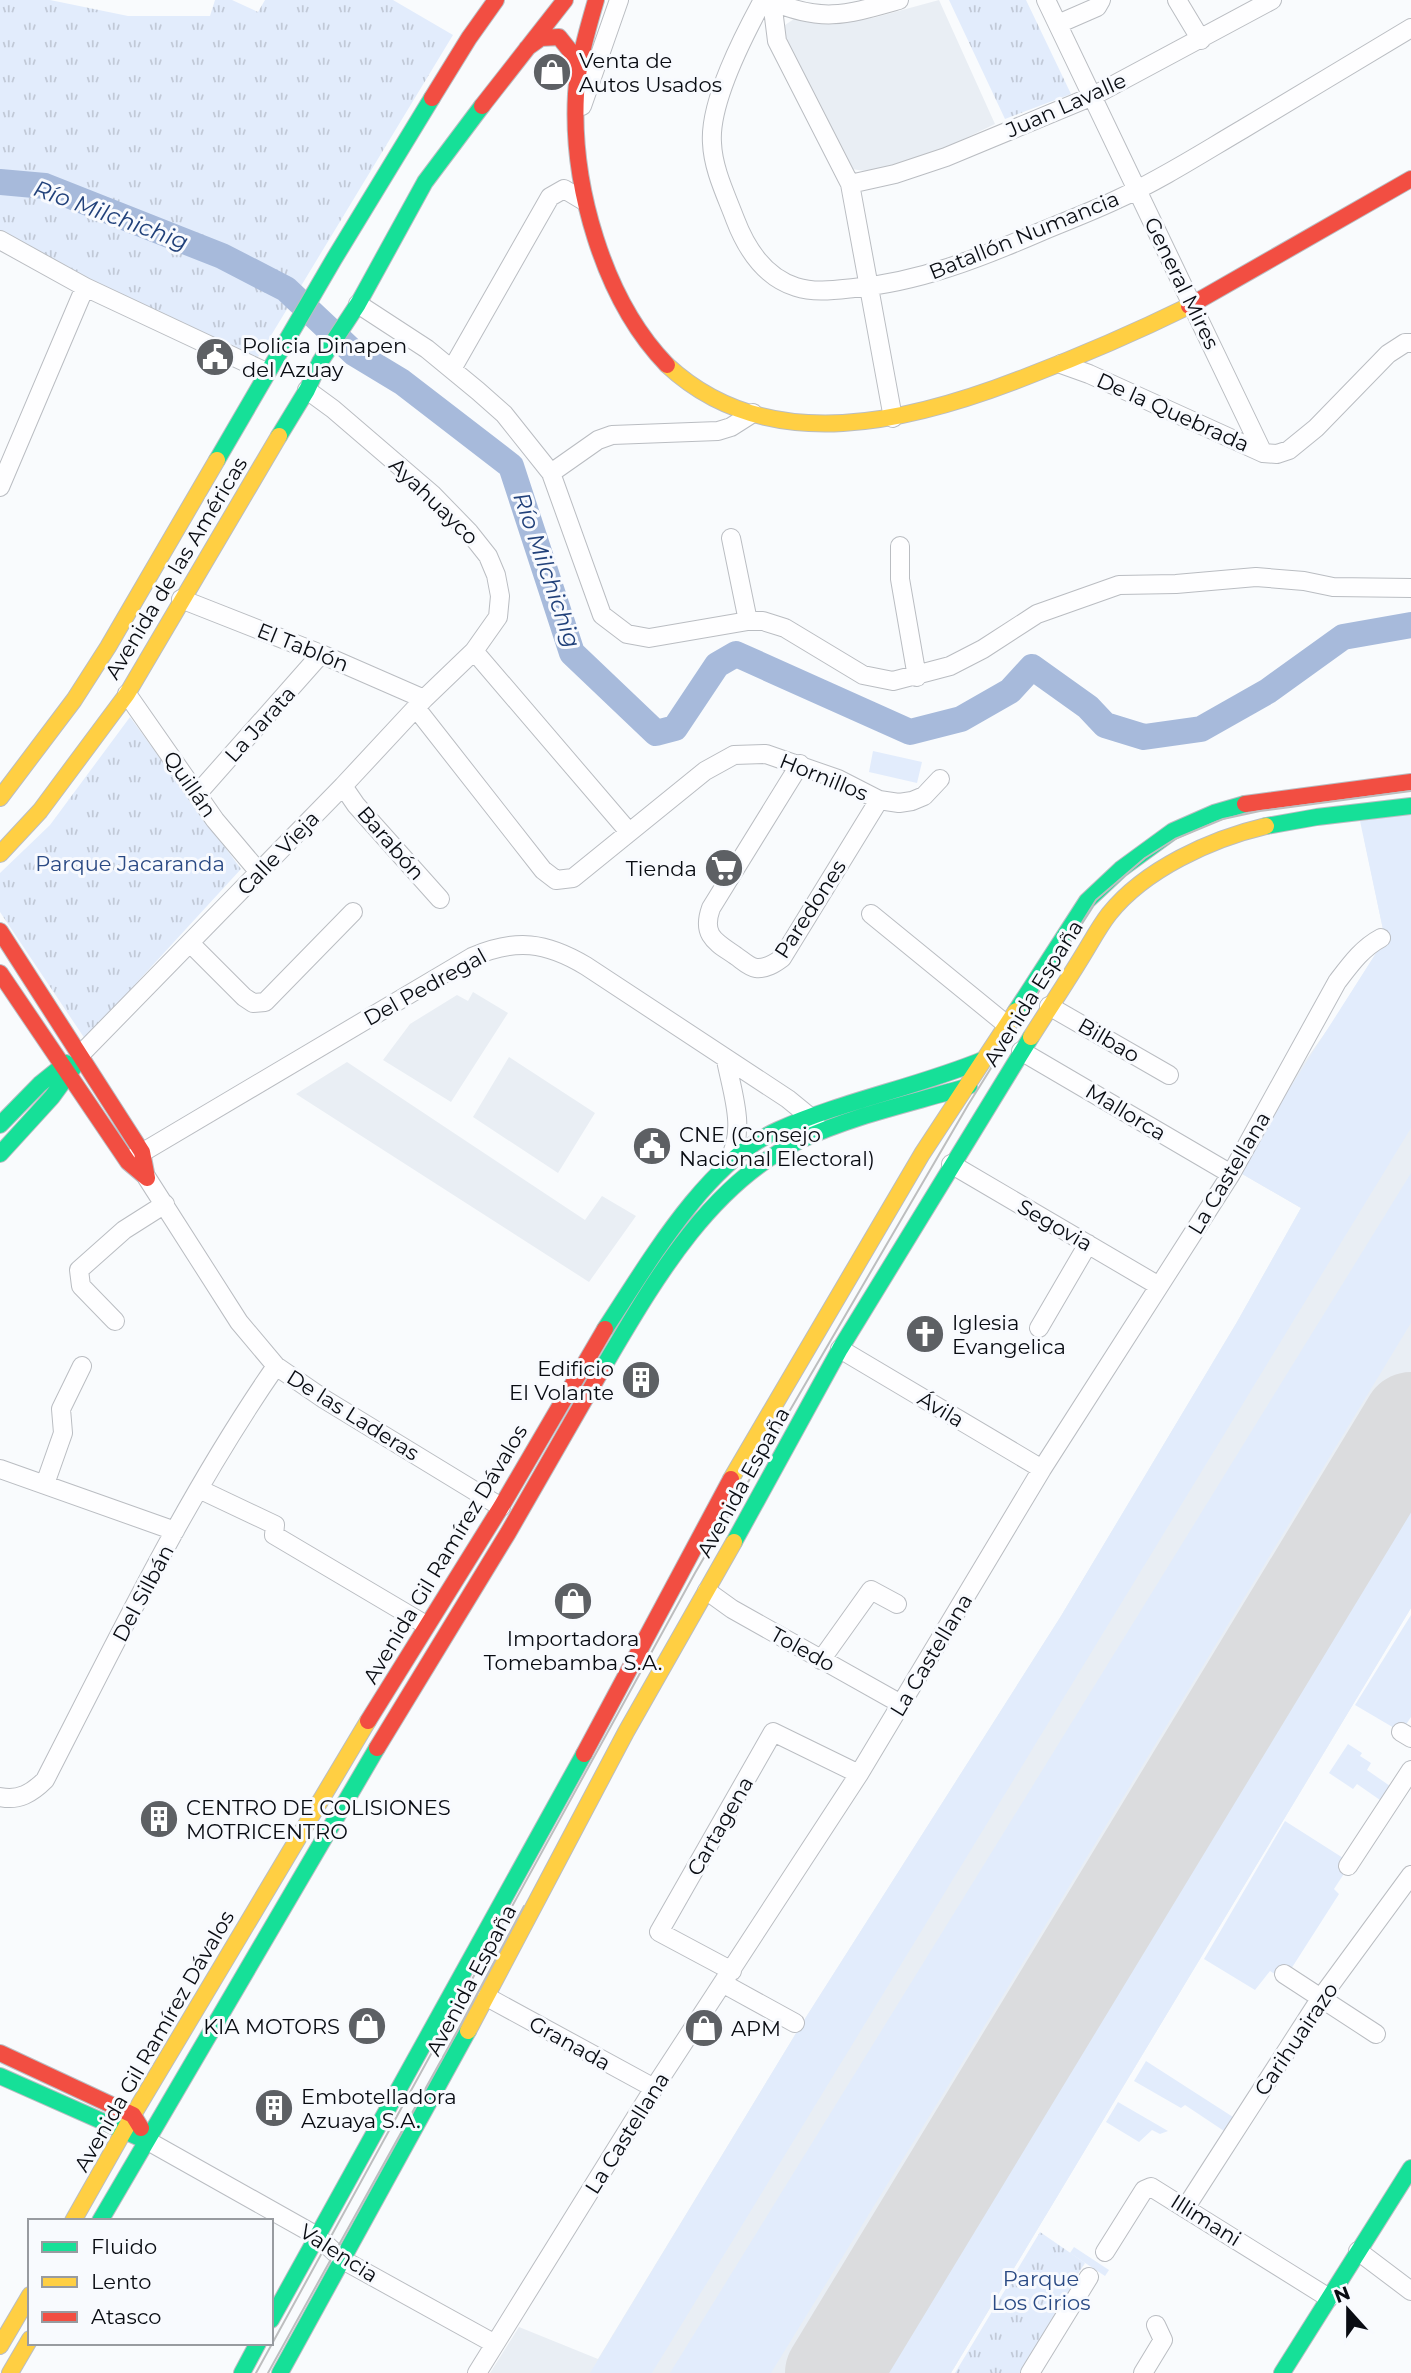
<svg xmlns="http://www.w3.org/2000/svg" width="1411" height="2373" font-family="Montserrat,sans-serif">
<defs>
<pattern id="park-tufts" width="24" height="20" patternUnits="userSpaceOnUse" patternTransform="scale(1.75)"><rect width="24" height="20" fill="#e2ecfc"/><path d="M3 7l-1-3M5 7V3M7 7l1-3M15 17l-1-3M17 17v-4M19 17l1-3" fill="none" stroke="#c1c9d7"/></pattern>
</defs>
<rect width="100%" height="100%" fill="#f9fbfd"/>
<path fill="#e9eef4" d="M939,0L995,124L947,147L912,160L866,171L851,169L783,36L785,25L797,17L826,21L873,18Z
M1411,833V1608L951,2373H490L519,2327L598,2359L801,2025L1061,1616L1237,1322L1301,1208L1237,1171L1274,1105L1332,1023L1385,939L1364,838Z
M473,992L508,1013L451,1102L383,1060L410,1024L457,995L468,1001Z
M509,1057L595,1113L558,1173L473,1117Z
M347,1062L585,1220L602,1196L636,1216L589,1282L296,1094Z"/>
<path fill="#e2ecfc" d="M873,751L922,762L917,783L869,772Z
M1411,814V1128L652,2373H590L801,2025L1061,1616L1237,1322L1301,1208L1237,1171L1385,939L1360,821Z
M1411,1173V1323L948,2086L771,2373H670Z
M1411,1503V1608L951,2373H885Z
M1411,1615V1717L1401,1732L1355,1705Z
M1348,1744L1362,1753L1360,1756L1371,1763L1367,1770L1390,1786L1380,1800L1357,1784L1353,1789L1329,1773Z
M1285,1821L1351,1863L1334,1889L1339,1894L1284,1980L1270,1971L1255,1990L1204,1959Z
M1146,2061L1233,2117L1224,2131L1185,2105L1181,2108L1134,2081Z
M1118,2102L1168,2131L1160,2134L1152,2130L1139,2142L1106,2122Z
M1074,2247L1109,2270L1105,2276L1070,2253Z"/>
<path fill="url(#park-tufts)" d="M0,0H50L128,16H210L215,0H232L258,12L265,0H393L453,35L258,357L101,293L0,232Z
M949,0H1026L1071,94L1005,119Z
M130,717L241,869L85,1039L0,912V873L50,825Z
M1040,2232L1085,2263L1076,2277L1080,2286L1026,2373H955Z"/>
<g fill="none" stroke-linecap="round" stroke-linejoin="round">
<path stroke="#a7badb" stroke-width="26" d="M0,182L45,186L222,256L286,289L354,353L402,382L511,466L572,653L656,733L675,728L717,665L736,654L910,732L961,719L1010,691L1032,667L1088,707L1105,725L1144,737L1201,729L1268,691L1343,637L1411,625"/>
<path stroke="#dbdcde" stroke-width="96" d="M833,2373L1411,1420"/>
<g stroke="#babdc2" stroke-width="20">
<path id="street" d="M763,0C744,35 709,102 712,143C713,169 726,195 735,219C746,248 764,277 796,287C814,293 835,290 854,288C919,282 980,258 1040,232C1066,221 1093,211 1118,199C1162,179 1202,153 1243,129C1299,95 1355,62 1411,28
M769,0C822,23 846,15 899,0
M1046,0L1263,453
M1177,0L1201,40
M772,1L777,41L850,184L893,418
M1058,24L1097,7L1101,0
M582,106L619,0
M850,184L895,174L946,157L1093,96L1272,0
M0,240L85,287L266,372
M358,304L427,349L478,391L504,414L551,473L602,615L627,634L649,638L748,621H763L785,628L863,675L893,681L950,666L983,649L1037,614L1119,585L1176,584L1256,577L1304,581L1333,587L1411,588
M1061,364L1089,374L1263,453L1277,454L1289,450L1316,428L1388,354L1405,343H1411
M452,369L550,197L564,189L584,201
M551,473L598,440L612,435L718,431L731,427L753,413
M0,487L85,287
M731,538L748,621
M900,546V579L917,677
M181,599L321,654L424,699
M474,651L629,832
M127,694L215,820L258,871
M416,708L543,870L556,880L573,878L705,771L734,755L766,754L838,779L879,800L899,803L912,801L924,796L940,779
M800,764L711,908C701,936 716,942 736,956C742,960 749,967 756,968C766,969 774,964 782,958L879,800
M343,786L356,805L440,899
M198,793L321,654
M871,914L1007,1025
M190,943L244,997L253,1003L265,1002L353,912
M1049,1006L1169,1075
M1021,1051L1231,1174
M81,1054L343,786L424,699L474,651L498,617L500,596L496,575L488,556L469,532L432,494L333,409L307,390
M726,1060C732,1092 747,1131 728,1161
M133,1158L472,957C516,938 546,942 586,966L788,1099L810,1117L816,1124
M951,1164L1159,1286
M147,1178L239,1322L276,1366L324,1399L501,1507
M115,1321L81,1286L79,1270L124,1230L165,1204
M1039,1328L1088,1244
M840,1349L1042,1469
M0,1469L175,1531
M45,1484L63,1433L61,1409L82,1366
M199,1489L275,1525L274,1535L426,1625
M707,1591L732,1609L901,1704
M821,1660L871,1590L897,1604
M1401,1732L1411,1738
M0,1797C19,1801 32,1793 45,1780C117,1640 186,1496 276,1366
M1348,1866L1411,1770
M732,1971L659,1932L773,1732L859,1774
M1284,1974L1376,2034
M724,1984L795,2023
M487,1997L654,2088
M148,2141L317,2236L343,2260L495,2344
M1186,2207L1320,1999L1411,1875
M1358,2251L1411,2291
M1105,2252L1144,2190L1151,2187L1329,2298
M477,2373L654,2088L859,1774L1042,1469L1231,1174L1337,982C1350,965 1362,948 1381,938
M1030,2373L1089,2277
M1143,2373L1163,2340L1156,2325"/>
</g>
<g stroke="#babdc2" stroke-width="18">
<path id="fast" d="M279,436L307,390L320,362L358,304L425,182L482,106
M217,460L334,259L432,98
M1266,826L1317,817L1411,806
M1016,1011L1087,901L1121,869L1173,831L1214,813L1245,804
M0,1125L40,1084L66,1063
M0,1154L52,1097L76,1064
M605,1329C648,1264 705,1163 778,1130C845,1100 918,1087 985,1059
M601,1371C652,1285 707,1185 801,1140C854,1115 913,1103 969,1086
M734,1542L840,1349L1031,1037
M0,2076L140,2138
M100,2221L377,1748
M271,2320L584,1754
M242,2373L258,2343
M280,2373L468,2031
M1282,2373L1411,2168"/>
</g>
<g stroke="#babdc2" stroke-width="18">
<path id="slow" d="M667,365C769,460 914,421 1028,376C1083,355 1136,332 1189,306
M0,798L74,700L108,647L217,460
M0,854L40,811L127,694L279,436
M1031,1037C1048,1010 1066,983 1083,955C1091,942 1099,927 1109,914C1145,869 1211,839 1266,826
M731,1479L922,1154L1016,1011
M468,2031L626,1732L734,1542
M73,2221L133,2115L368,1721
M0,2346L30,2295
M10,2373L30,2339"/>
</g>
<g stroke="#babdc2" stroke-width="18">
<path id="jam" d="M596,0C587,31 578,62 576,94C571,184 603,299 667,365
M527,48L541,38L559,37L571,52L577,80
M432,98L469,38L496,0
M482,106L565,0
M1189,306L1411,179
M1245,804L1411,782
M0,931L142,1152L147,1178
M0,973L128,1162L147,1178
M368,1721L501,1507L605,1329
M377,1748L508,1533L601,1371
M584,1754L731,1479
M0,2053L133,2115L141,2128"/>
</g>
<use href="#street" stroke="#fefeff" stroke-width="18"/>
<use href="#fast" stroke="#16e098" stroke-width="16"/>
<use href="#slow" stroke="#ffcf43" stroke-width="16"/>
<use href="#jam" stroke="#f24e42" stroke-width="16"/>
<path stroke="#bdbebf" stroke-width="2" d="M256,2373L695,1573L968,1105L1096,900L1145,858L1175,839L1223,819L1260,811L1411,791
M268,2373L459,2028L524,1906"/>
</g>
<defs>
<g id="shop-disc" transform="scale(2.0125)"><circle r="9.5" fill="#5d6064" stroke="#f8fafe"/><path d="M-5-2.5h2.3a2.7 3.5 0 0 1 5.4 0H5L5.5 6h-11ZM-1.5-2.5h3a1.5 2.3 0 0 0-3 0Z" fill="#fff"/></g>
<g id="civic-disc" transform="scale(2.0125)"><circle r="9.5" fill="#5d6064" stroke="#f8fafe"/><path d="M-.6-6.5H3V-4.5H.6V-3L4-1V1h2V6H-6V1h2V-1L-.6-3ZM-1.2 2.5V6h2.4V2.5Z" fill="#fff"/></g>
<g id="supermarket-disc" transform="scale(2.0125)"><circle r="9.5" fill="#5d6064" stroke="#f8fafe"/><path d="M-6-5.5h2.5l.6 2H6L4.5 2H-2.5L-4.4-4H-6ZM-1.5 3.2a1.3 1.3 0 1 0 .1 0ZM3 3.2a1.3 1.3 0 1 0 .1 0Z" fill="#fff"/></g>
<g id="church-disc" transform="scale(2.0125)"><circle r="9.5" fill="#5d6064" stroke="#f8fafe"/><path d="M-1.2-6h2.4v3.5h3.3v2.4h-3.3V6h-2.4V-.1h-3.3v-2.4h3.3Z" fill="#fff"/></g>
<g id="building-disc" transform="scale(2.0125)"><circle r="9.5" fill="#5d6064" stroke="#f8fafe"/><path d="M-4-6H4V6H1V3H-1V6H-4ZM-2.5-4.3h1.7v1.8h-1.7ZM.8-4.3h1.7v1.8H.8ZM-2.5-1h1.7V.8h-1.7ZM.8-1h1.7V.8H.8Z" fill="#fff"/></g>
</defs>
<g fill-rule="evenodd">
<use href="#shop-disc" x="552" y="72"/>
<use href="#civic-disc" x="215" y="357"/>
<use href="#supermarket-disc" x="724" y="868"/>
<use href="#civic-disc" x="652" y="1146"/>
<use href="#church-disc" x="925" y="1334"/>
<use href="#building-disc" x="641" y="1380"/>
<use href="#shop-disc" x="573" y="1601"/>
<use href="#building-disc" x="159" y="1819"/>
<use href="#shop-disc" x="367" y="2026"/>
<use href="#shop-disc" x="704" y="2028"/>
<use href="#building-disc" x="274" y="2108"/>
</g>
<g text-anchor="middle" dominant-baseline="central" stroke-width="6" stroke-linejoin="round" paint-order="stroke">
<g font-size="21" fill="#090c12" stroke="#f8fafe" text-anchor="start">
<text x="579" y="60">Venta de<tspan x="579" dy="24">Autos Usados</tspan></text>
<text x="242" y="345">Policia Dinapen<tspan x="242" dy="24">del Azuay</tspan></text>
<text x="697" y="868" text-anchor="end">Tienda</text>
<text x="679" y="1134">CNE (Consejo<tspan x="679" dy="24">Nacional Electoral)</tspan></text>
<text x="952" y="1322">Iglesia<tspan x="952" dy="24">Evangelica</tspan></text>
<text x="614" y="1368" text-anchor="end">Edificio<tspan x="614" dy="24">El Volante</tspan></text>
<text x="573" y="1638" text-anchor="middle">Importadora<tspan x="573" dy="24">Tomebamba S.A.</tspan></text>
<text x="186" y="1807">CENTRO DE COLISIONES<tspan x="186" dy="24">MOTRICENTRO</tspan></text>
<text x="340" y="2026" text-anchor="end">KIA MOTORS</text>
<text x="731" y="2028">APM</text>
<text x="301" y="2096">Embotelladora<tspan x="301" dy="24">Azuaya S.A.</tspan></text>
</g>
<g font-size="21" fill="#090c12" stroke="#f8fafe">
<text transform="translate(1066 105) rotate(-24)">Juan Lavalle</text>
<text transform="translate(1024 235) rotate(-22)">Batallón Numancia</text>
<text transform="translate(1182 283) rotate(64)">General Mires</text>
<text transform="translate(1173 412) rotate(24)">De la Quebrada</text>
<text transform="translate(434 501) rotate(44)">Ayahuayco</text>
<text transform="translate(176 568) rotate(-59)">Avenida de las Américas</text>
<text transform="translate(303 647) rotate(22)">El Tablón</text>
<text transform="translate(260 724) rotate(-48)">La Jarata</text>
<text transform="translate(824 777) rotate(22)">Hornillos</text>
<text transform="translate(190 784) rotate(55)">Quillán</text>
<text transform="translate(391 843) rotate(49)">Barabón</text>
<text transform="translate(278 853) rotate(-46)">Calle Vieja</text>
<text transform="translate(810 909) rotate(-57)">Paredones</text>
<text transform="translate(425 987) rotate(-29)">Del Pedregal</text>
<text transform="translate(1033 993) rotate(-58)">Avenida España</text>
<text transform="translate(1109 1040) rotate(30)">Bilbao</text>
<text transform="translate(1126 1112) rotate(31)">Mallorca</text>
<text transform="translate(1229 1173) rotate(-59)">La Castellana</text>
<text transform="translate(1055 1225) rotate(30)">Segovia</text>
<text transform="translate(941 1409) rotate(31)">Ávila</text>
<text transform="translate(353 1415) rotate(32)">De las Laderas</text>
<text transform="translate(743 1482) rotate(-61)">Avenida España</text>
<text transform="translate(445 1554) rotate(-59)">Avenida Gil Ramírez Dávalos</text>
<text transform="translate(143 1593) rotate(-62)">Del Silbán</text>
<text transform="translate(803 1649) rotate(29)">Toledo</text>
<text transform="translate(931 1655) rotate(-59)">La Castellana</text>
<text transform="translate(720 1826) rotate(-60)">Cartagena</text>
<text transform="translate(471 1980) rotate(-62)">Avenida España</text>
<text transform="translate(1296 2039) rotate(-56)">Carihuairazo</text>
<text transform="translate(154 2041) rotate(-60)">Avenida Gil Ramírez Dávalos</text>
<text transform="translate(570 2043) rotate(29)">Granada</text>
<text transform="translate(627 2133) rotate(-58)">La Castellana</text>
<text transform="translate(1206 2220) rotate(32)">Illimani</text>
<text transform="translate(339 2253) rotate(33)">Valencia</text>
</g>
<g font-size="21" fill="#2a4a84" stroke="#f8fafe">
<text x="130" y="863">Parque Jacaranda</text>
<text x="1041" y="2278">Parque<tspan x="1041" dy="24">Los Cirios</tspan></text>
</g>
<g font-size="23" font-style="italic" fill="#21417a" stroke="#f8fafe">
<text transform="translate(111 215) rotate(20)">Río Milchichig</text>
<text transform="translate(547 570) rotate(71)">Río Milchichig</text>
</g>
</g>
<rect x="28" y="2219" width="245" height="126" fill="#f8fafe" stroke="#989ba0" stroke-width="2"/>
<rect x="42" y="2242" width="35" height="10" fill="#16e098" stroke="#989ba0" stroke-width="2"/>
<text x="91" y="2254" font-size="21" fill="#090c12">Fluido</text>
<rect x="42" y="2277" width="35" height="10" fill="#ffcf43" stroke="#989ba0" stroke-width="2"/>
<text x="91" y="2289" font-size="21" fill="#090c12">Lento</text>
<rect x="42" y="2312" width="35" height="10" fill="#f24e42" stroke="#989ba0" stroke-width="2"/>
<text x="91" y="2324" font-size="21" fill="#090c12">Atasco</text>
<g transform="translate(1348 2310) rotate(339)" stroke="#f8fafe" stroke-width="5" paint-order="stroke">
<path d="M0-5L12 26L0 18L-12 26Z" fill="#090c12"/>
<text y="-10" font-size="19" font-weight="bold" text-anchor="middle" fill="#090c12">N</text>
</g>
</svg>
